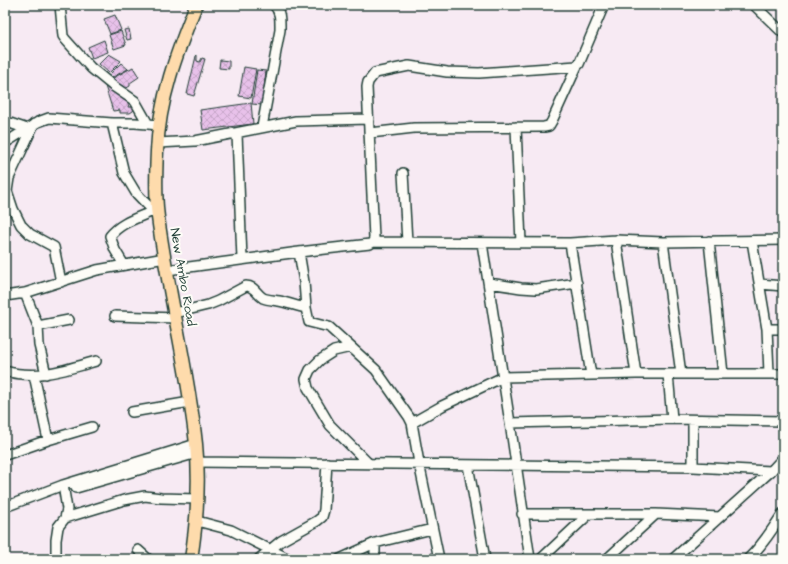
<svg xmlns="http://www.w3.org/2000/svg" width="788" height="564" font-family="'Architects Daughter',sans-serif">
<defs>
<pattern id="building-cross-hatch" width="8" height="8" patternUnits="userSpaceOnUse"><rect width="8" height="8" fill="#e8c1ea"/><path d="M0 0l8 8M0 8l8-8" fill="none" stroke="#c7a7c9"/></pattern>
</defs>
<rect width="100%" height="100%" fill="#f7eaf3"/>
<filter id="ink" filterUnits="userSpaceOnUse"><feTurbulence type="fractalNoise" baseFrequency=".025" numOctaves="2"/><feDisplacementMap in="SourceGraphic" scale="8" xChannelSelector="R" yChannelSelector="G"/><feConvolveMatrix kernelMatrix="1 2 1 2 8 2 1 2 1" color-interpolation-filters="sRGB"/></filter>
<g filter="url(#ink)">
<path fill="url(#building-cross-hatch)" stroke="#1f3d34" d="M115,15L121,30L110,34L104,19Z
M129,29L131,39L127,40L124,30Z
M121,31L126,45L114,49L109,35Z
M104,40L108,52L92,58L88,47Z
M109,54L121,61L109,73L99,64Z
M197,55V61L200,62L202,58L205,59L194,96L187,94L196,56Z
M220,60L229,61V69L219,68Z
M121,63L128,69L113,77L110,74Z
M133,67L139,77L130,83V86L125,89L123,86L120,88L127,102H130L128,107H132V104H133L135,107L133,111L130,113H120V110L113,111L104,83Z
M244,67L256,69L251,98L239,96Z
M257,70L266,71L262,105L252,104Z
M251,103L253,124L203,130L200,110Z"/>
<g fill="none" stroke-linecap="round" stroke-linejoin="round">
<g stroke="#1f3d34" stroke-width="12">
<path id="minor" d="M60,5L63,36L65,39L91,68L113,86L135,101L148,124
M754,5L783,33
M5,123H10L27,129
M112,123L124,173L136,193L158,216
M34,124L9,178L7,191L13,209L21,225L30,234L54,247L61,282
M262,127L280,30C280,21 281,12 274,5
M516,127L521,243
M370,133L414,128L544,127L549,126L552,121L577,66L579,64L604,5
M237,134L242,259
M5,143L38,122L49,118L112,123H135L160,125
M158,143L195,141L296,121L369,119
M403,173L407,242
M616,240L636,374
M709,241L723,374
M752,241L767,329L769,373
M373,242L374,238L367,87L368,82L375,73L409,66L447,72L479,73L577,66
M663,242L681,374
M482,243L510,423L530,559
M570,243L591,375
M299,252L304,282L306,308L309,322L329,327L376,370L409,417L412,423L419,463L439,559
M124,265L115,250L110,236C121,222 138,218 153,211
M167,270L299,252L370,244L373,242L570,243L616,240L663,242L783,240
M489,283L521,288L536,289L577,283
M760,284L783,286
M25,293L38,326L39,345L46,374
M5,296L25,293L97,270L165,258
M175,313L208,305L218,301L246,286C255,286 256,294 263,298C268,300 274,300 279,301C288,303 297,306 306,308
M115,316L176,318
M38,326L69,320
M767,329H783
M351,347L334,351L320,360L310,370L306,379L308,388L330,425L368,463
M5,371C37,380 65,370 96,361
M668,374L672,419
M34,375L48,440
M132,412L190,402
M412,423L442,406L503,377L636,374H783
M510,423L672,419L783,421
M5,455L48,440L92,427
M197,462L693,467L771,471
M468,465L485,559
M693,467V420
M76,488L197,453
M5,507L63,485L196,444
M522,514H656L720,517
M65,518L124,500L145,496L161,498L197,499
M197,521L231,530L289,559
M138,550L148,559
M56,559V540L58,527L65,518L67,509L63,485
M259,559L281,541L317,521L322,517L324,510L327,463
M340,559L375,543
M375,559V543L432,529
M541,559L589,514
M607,559L656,514
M673,559L771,471L783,458
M748,559C762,546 773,529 783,513"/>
</g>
<g stroke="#1f3d34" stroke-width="15">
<path id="major" d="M191,559C197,521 200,483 196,444C188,368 168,293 158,217C155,195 156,172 157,151C159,99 177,52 196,5"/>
</g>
<use href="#minor" stroke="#fdfcf7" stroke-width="9"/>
<use href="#major" stroke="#fedbac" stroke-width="12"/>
</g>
</g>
<g text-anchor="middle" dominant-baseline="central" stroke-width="4" stroke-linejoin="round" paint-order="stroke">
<g font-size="13" fill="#1f3d34" stroke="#fdfcf7">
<text transform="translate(183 277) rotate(80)">New Ambo Road</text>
</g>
</g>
<rect width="788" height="564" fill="none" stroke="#fdfcf7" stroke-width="20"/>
<rect x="10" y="10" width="768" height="544" fill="none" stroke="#1f3d34" stroke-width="1.5" filter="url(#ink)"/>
</svg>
